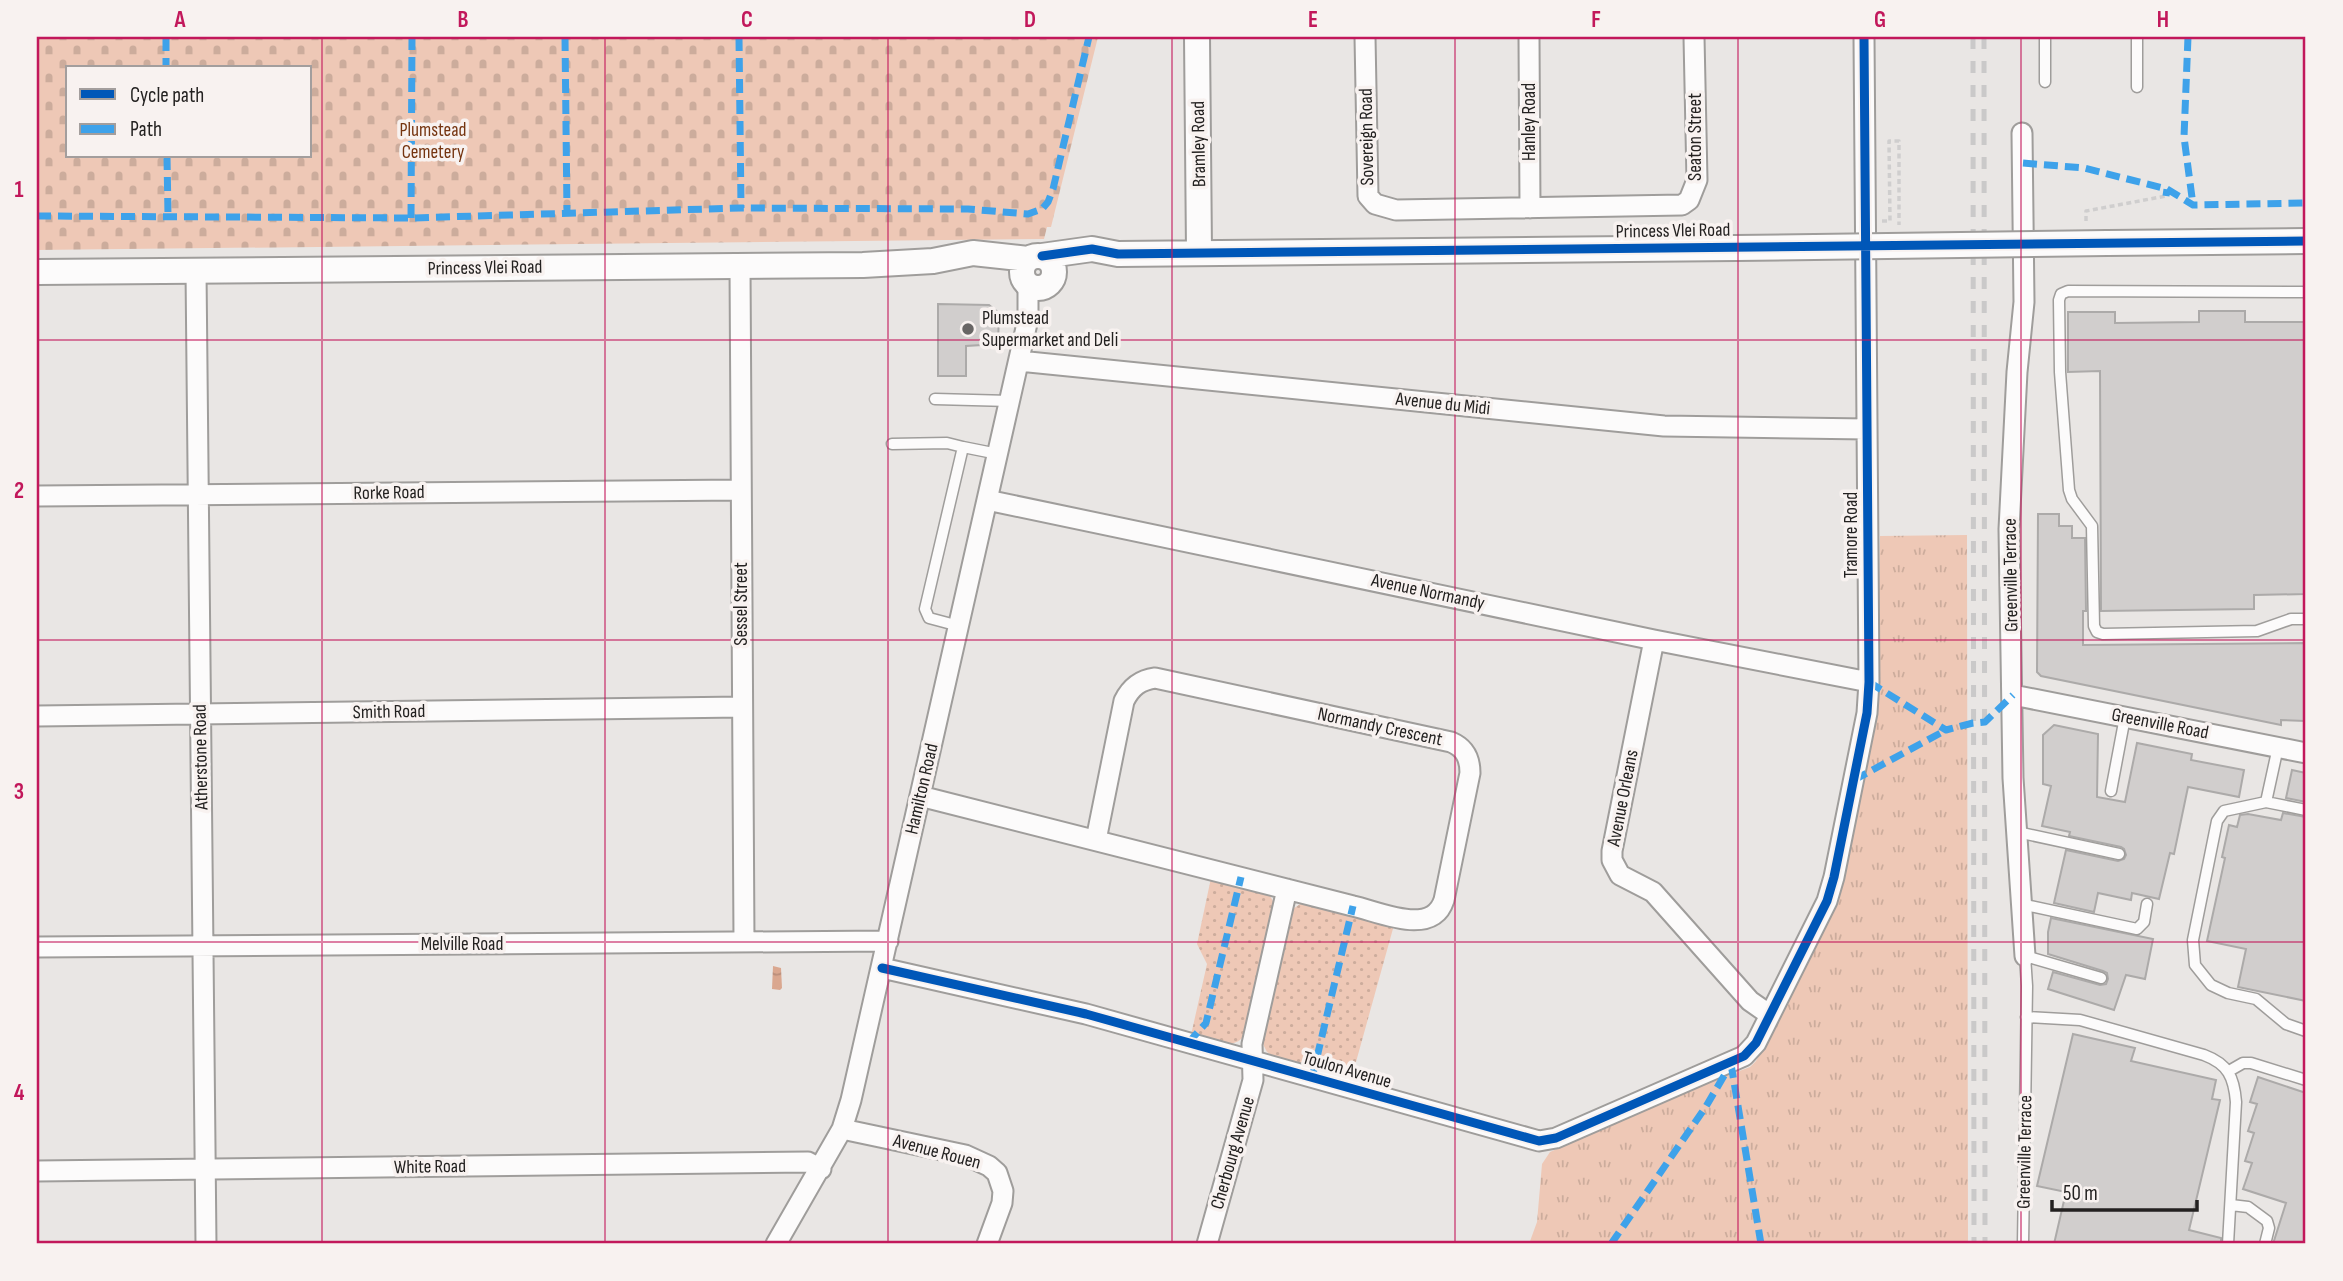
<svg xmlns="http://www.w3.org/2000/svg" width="2343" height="1281" font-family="'Sofia Sans Condensed',sans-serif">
<defs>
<pattern id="grass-tufts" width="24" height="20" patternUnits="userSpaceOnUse" patternTransform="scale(1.75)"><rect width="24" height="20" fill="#eec8b6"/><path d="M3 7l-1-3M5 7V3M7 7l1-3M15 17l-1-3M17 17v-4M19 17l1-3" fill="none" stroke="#ccac9c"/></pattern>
<pattern id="cemetery-stones" width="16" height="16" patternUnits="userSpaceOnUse" patternTransform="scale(1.75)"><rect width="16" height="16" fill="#eec8b6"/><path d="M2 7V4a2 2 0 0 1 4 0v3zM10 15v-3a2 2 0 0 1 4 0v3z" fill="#ccac9c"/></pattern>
<pattern id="park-dots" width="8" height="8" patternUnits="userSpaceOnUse" patternTransform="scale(1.75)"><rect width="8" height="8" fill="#eec8b6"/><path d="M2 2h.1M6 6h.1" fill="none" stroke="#ccac9c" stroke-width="1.8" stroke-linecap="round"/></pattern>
<pattern id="water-waves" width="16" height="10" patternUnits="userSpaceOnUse" patternTransform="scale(1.75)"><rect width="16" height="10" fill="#daa78f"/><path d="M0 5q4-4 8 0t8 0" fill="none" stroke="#bb8f7b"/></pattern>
</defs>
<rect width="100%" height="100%" fill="#e9e6e4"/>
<path fill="url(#grass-tufts)" d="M1967,535L1968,1244H1529L1537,1222L1542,1164L1550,1152L1687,1091L1750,1067L1756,1061L1827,925L1840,887L1877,704L1880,536Z"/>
<path fill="url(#cemetery-stones)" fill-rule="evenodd" d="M37,37H1098L1051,227H1047L1044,239L37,250ZM68,68H310V156H68Z"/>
<path fill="url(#park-dots)" d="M1211,878L1269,894L1274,903L1244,1036C1231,1052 1209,1040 1191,1035L1207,964L1197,944Z
M1303,902L1394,925L1351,1080L1276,1058L1267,1052L1262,1042L1290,914L1293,909Z"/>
<path fill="url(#water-waves)" d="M773,966L781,968L782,988L780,990L772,989Z"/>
<path fill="#d1cecd" stroke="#acaaa9" stroke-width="2" d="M938,304L989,305L999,313L998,344L966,346V376H938Z
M2199,311H2245V322H2306V594L2254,595V609L2101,611L2100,371L2068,372V312H2115V323L2199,322Z
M2038,514H2059V526H2072V538H2085L2086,611H2083V645L2306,643L2305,721L2281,720V725L2041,676L2037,672Z
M2054,725L2098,734L2097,797L2125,802L2137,743L2192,754L2191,760L2244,770L2239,797L2188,787L2174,854L2170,853L2159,899L2132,893L2131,900L2098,893L2094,912L2054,903L2066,850L2118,861L2124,859L2126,855L2124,849L2121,847L2069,836L2070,832L2042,826L2051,786L2043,784V735Z
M2292,770L2306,773V802L2286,798Z
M2283,813L2306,817V1001L2238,987L2246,949L2207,941L2225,858L2222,857L2229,825L2237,827L2240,815L2248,814L2281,820Z
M2051,918L2153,939L2145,979L2126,975L2114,1010L2048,989L2053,972L2100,985L2106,984L2108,979L2107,973L2103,971L2048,954V932Z
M2073,1034L2135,1048L2131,1061L2216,1080L2212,1099L2220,1100L2189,1230L2221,1238V1244H2054L2066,1192L2037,1186Z
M2258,1077L2306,1093V1244H2273L2286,1203L2243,1189L2252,1163L2245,1161L2254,1133L2248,1131L2257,1104L2250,1102Z"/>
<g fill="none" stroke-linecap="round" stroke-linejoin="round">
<g stroke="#9f9d9b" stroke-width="13">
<path id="service" d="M2045,37V82
M2137,87V37
M2306,292L2068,291L2061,294L2059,300L2060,372L2069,490L2072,499L2092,526L2094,626L2097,632L2103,634L2257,631L2291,619H2306
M935,399L1010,401
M892,444L947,443L963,447
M959,626L929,618L925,609L963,447L998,454
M2111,791L2125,717
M2266,802L2278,747
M2306,810L2266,802L2224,811L2217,821L2193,940L2195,965L2211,985L2228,993L2256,999L2286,1024L2306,1031
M2017,832L2119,854
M2021,904L2137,929L2144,922L2147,904
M2026,1017L2080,1020L2204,1055C2228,1064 2234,1077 2236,1102L2228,1244
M2229,1071L2243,1063H2251L2306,1080
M2231,1205L2248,1207L2267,1221L2269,1228L2265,1244
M2023,1244L2027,986L2025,956L2101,978"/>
</g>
<g stroke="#9f9d9b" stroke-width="23">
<path id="minor" d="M1365,37L1368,196L1375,204L1396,210L1682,205L1689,200L1697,180L1694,37
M1529,37L1530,208
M2022,133L2024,302L2017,372L2009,529L2013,778L2025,956
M740,266L744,941
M196,271L206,1244
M1019,361L1664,426L1867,429
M37,496L741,490
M987,500L1654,640L1869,682
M1654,640L1612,851V860L1620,875L1653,892L1750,1001L1770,1015
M2013,695L2306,753
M37,716L742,707
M920,796L1353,906C1380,912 1432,937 1444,900L1470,773C1470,758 1465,748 1451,742L1155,678C1140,680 1131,687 1124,701L1096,840
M37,947L888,941
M882,968L1086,1014L1539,1141L1556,1138L1744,1056L1756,1043L1827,901L1834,877L1867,713L1869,682L1864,37
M842,1129L965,1155L989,1166L997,1173L1003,1191L1002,1203L987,1244
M37,1171L808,1162L821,1169
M776,1244L842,1129L851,1100L1028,319V284
M1207,1244L1253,1080L1252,1044L1287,889"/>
</g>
<g stroke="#9f9d9b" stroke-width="28">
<path id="tertiary" d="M1197,37L1199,251
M2107,243L2306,241
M1042,256L1092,249L1118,254L1736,248
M1022 272a16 16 0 1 1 32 0a16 16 0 1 1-32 0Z
M37,272L863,265L933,261L973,253L1028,259"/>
</g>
<path stroke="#cfcece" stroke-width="3.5" stroke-dasharray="5 3.5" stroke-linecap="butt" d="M1882,221H1890L1889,141H1899V225
M2086,221V211L2166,196"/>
<use href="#service" stroke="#fcfbfb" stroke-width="10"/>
<use href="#minor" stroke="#fcfbfb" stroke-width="19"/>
<use href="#tertiary" stroke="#fcfbfb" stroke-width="24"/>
<path stroke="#cac9c9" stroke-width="5" stroke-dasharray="12 12" stroke-linecap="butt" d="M1973,37L1974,1244
M1984,37L1985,1244"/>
<g stroke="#9f9d9b" stroke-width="28" stroke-linecap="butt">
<path id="tertiary-bridge" d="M1736,248L2107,243"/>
</g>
<use href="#tertiary-bridge" stroke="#fcfbfb" stroke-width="24"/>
<path stroke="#3ea2ea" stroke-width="7" stroke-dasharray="14 7" stroke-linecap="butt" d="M166,37V68
M565,37L567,214
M739,37L741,208
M2188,37L2184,137L2193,205
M167,156L168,216
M2023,163L2084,168L2167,189L2166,196
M2167,189L2193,205L2306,203
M37,216L411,218L741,208L968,209L1028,214L1042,209L1048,202L1053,189L1089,37
M411,218L412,37
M1869,682L1946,730L1973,723L1985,722L2013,695
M1854,780L1946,730
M1188,1043L1206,1023L1241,877
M1731,1064L1761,1244
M1312,1078L1353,906
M1611,1244L1705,1108L1731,1064"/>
<g stroke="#f8f2f0" stroke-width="13">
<path id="cycleway" d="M1042,256L1092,249L1118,254L2306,241
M882,968L1086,1014L1539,1141L1556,1138L1744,1056L1756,1043L1827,901L1834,877L1867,713L1869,682L1864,37"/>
</g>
<use href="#cycleway" stroke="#0057b8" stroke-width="9"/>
</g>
<path fill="none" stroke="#c2185b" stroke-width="2" stroke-opacity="0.55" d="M322,37V1244M605,37V1244M888,37V1244M1172,37V1244M1455,37V1244M1738,37V1244M2021,37V1244M37,340H2306M37,640H2306M37,942H2306"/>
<circle fill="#686665" stroke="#f8f2f0" stroke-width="2.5" cx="968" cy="329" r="7"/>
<g text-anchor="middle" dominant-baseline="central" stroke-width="7" stroke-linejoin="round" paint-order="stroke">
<g font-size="19" fill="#232120" stroke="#f8f2f0">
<text transform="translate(1529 122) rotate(-90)">Hanley Road</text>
<text transform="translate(1367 137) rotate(-91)">Sovereign Road</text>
<text transform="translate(1695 137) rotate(-90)">Seaton Street</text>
<text transform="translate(1199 144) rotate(-91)">Bramley Road</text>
<text transform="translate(1673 231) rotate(-1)">Princess Vlei Road</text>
<text transform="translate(485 268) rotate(-1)">Princess Vlei Road</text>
<text transform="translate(1443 404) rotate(6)">Avenue du Midi</text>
<text transform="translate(389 493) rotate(-1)">Rorke Road</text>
<text transform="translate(1851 535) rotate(-90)">Tramore Road</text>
<text transform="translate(2011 575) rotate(-91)">Greenville Terrace</text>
<text transform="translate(1428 592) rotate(12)">Avenue Normandy</text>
<text transform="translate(741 604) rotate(-90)">Sessel Street</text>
<text transform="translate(389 712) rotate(-1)">Smith Road</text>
<text transform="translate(2160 724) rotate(11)">Greenville Road</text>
<text transform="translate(1380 727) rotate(12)">Normandy Crescent</text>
<text transform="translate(201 757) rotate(-91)">Atherstone Road</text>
<text transform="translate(922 789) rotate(-77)">Hamilton Road</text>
<text transform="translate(1623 798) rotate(-79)">Avenue Orleans</text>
<text x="462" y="944">Melville Road</text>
<text transform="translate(1347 1070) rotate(16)">Toulon Avenue</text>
<text transform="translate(937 1152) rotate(15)">Avenue Rouen</text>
<text transform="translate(2025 1152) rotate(-89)">Greenville Terrace</text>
<text transform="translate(1233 1153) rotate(-74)">Cherbourg Avenue</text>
<text transform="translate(430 1167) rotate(-1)">White Road</text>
</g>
<g font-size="19" fill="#75340f" stroke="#f8f2f0">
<text x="433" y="130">Plumstead<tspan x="433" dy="22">Cemetery</tspan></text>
</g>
<g font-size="19" fill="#232120" stroke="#f8f2f0" text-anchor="start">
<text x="982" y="318">Plumstead<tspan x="982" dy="22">Supermarket and Deli</tspan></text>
</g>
</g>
<rect width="2343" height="1281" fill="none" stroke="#f8f2f0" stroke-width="77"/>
<rect x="66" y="66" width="245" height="91" fill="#f8f2f0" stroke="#a39e9d" stroke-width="2"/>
<rect x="80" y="89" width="35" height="10" fill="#0057b8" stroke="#a39e9d" stroke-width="2"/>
<text x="130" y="102" font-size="21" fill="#232120">Cycle path</text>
<rect x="80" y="124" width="35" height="10" fill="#3ea2ea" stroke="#a39e9d" stroke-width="2"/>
<text x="130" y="136" font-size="21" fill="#232120">Path</text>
<path d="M2052 1200v10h145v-10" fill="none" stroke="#232120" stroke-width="3.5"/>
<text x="2063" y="1200" font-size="21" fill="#232120" stroke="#f8f2f0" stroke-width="5" paint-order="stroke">50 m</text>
<rect x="38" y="38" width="2266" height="1204" fill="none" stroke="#c2185b" stroke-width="2.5"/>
<g font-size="23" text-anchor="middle" font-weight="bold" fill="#c2185b">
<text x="180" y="27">A</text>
<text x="463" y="27">B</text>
<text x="747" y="27">C</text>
<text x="1030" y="27">D</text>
<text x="1313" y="27">E</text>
<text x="1596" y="27">F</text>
<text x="1880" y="27">G</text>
<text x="2163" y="27">H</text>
<text x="19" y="197">1</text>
<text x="19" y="498">2</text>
<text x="19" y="799">3</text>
<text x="19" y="1100">4</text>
</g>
</svg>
